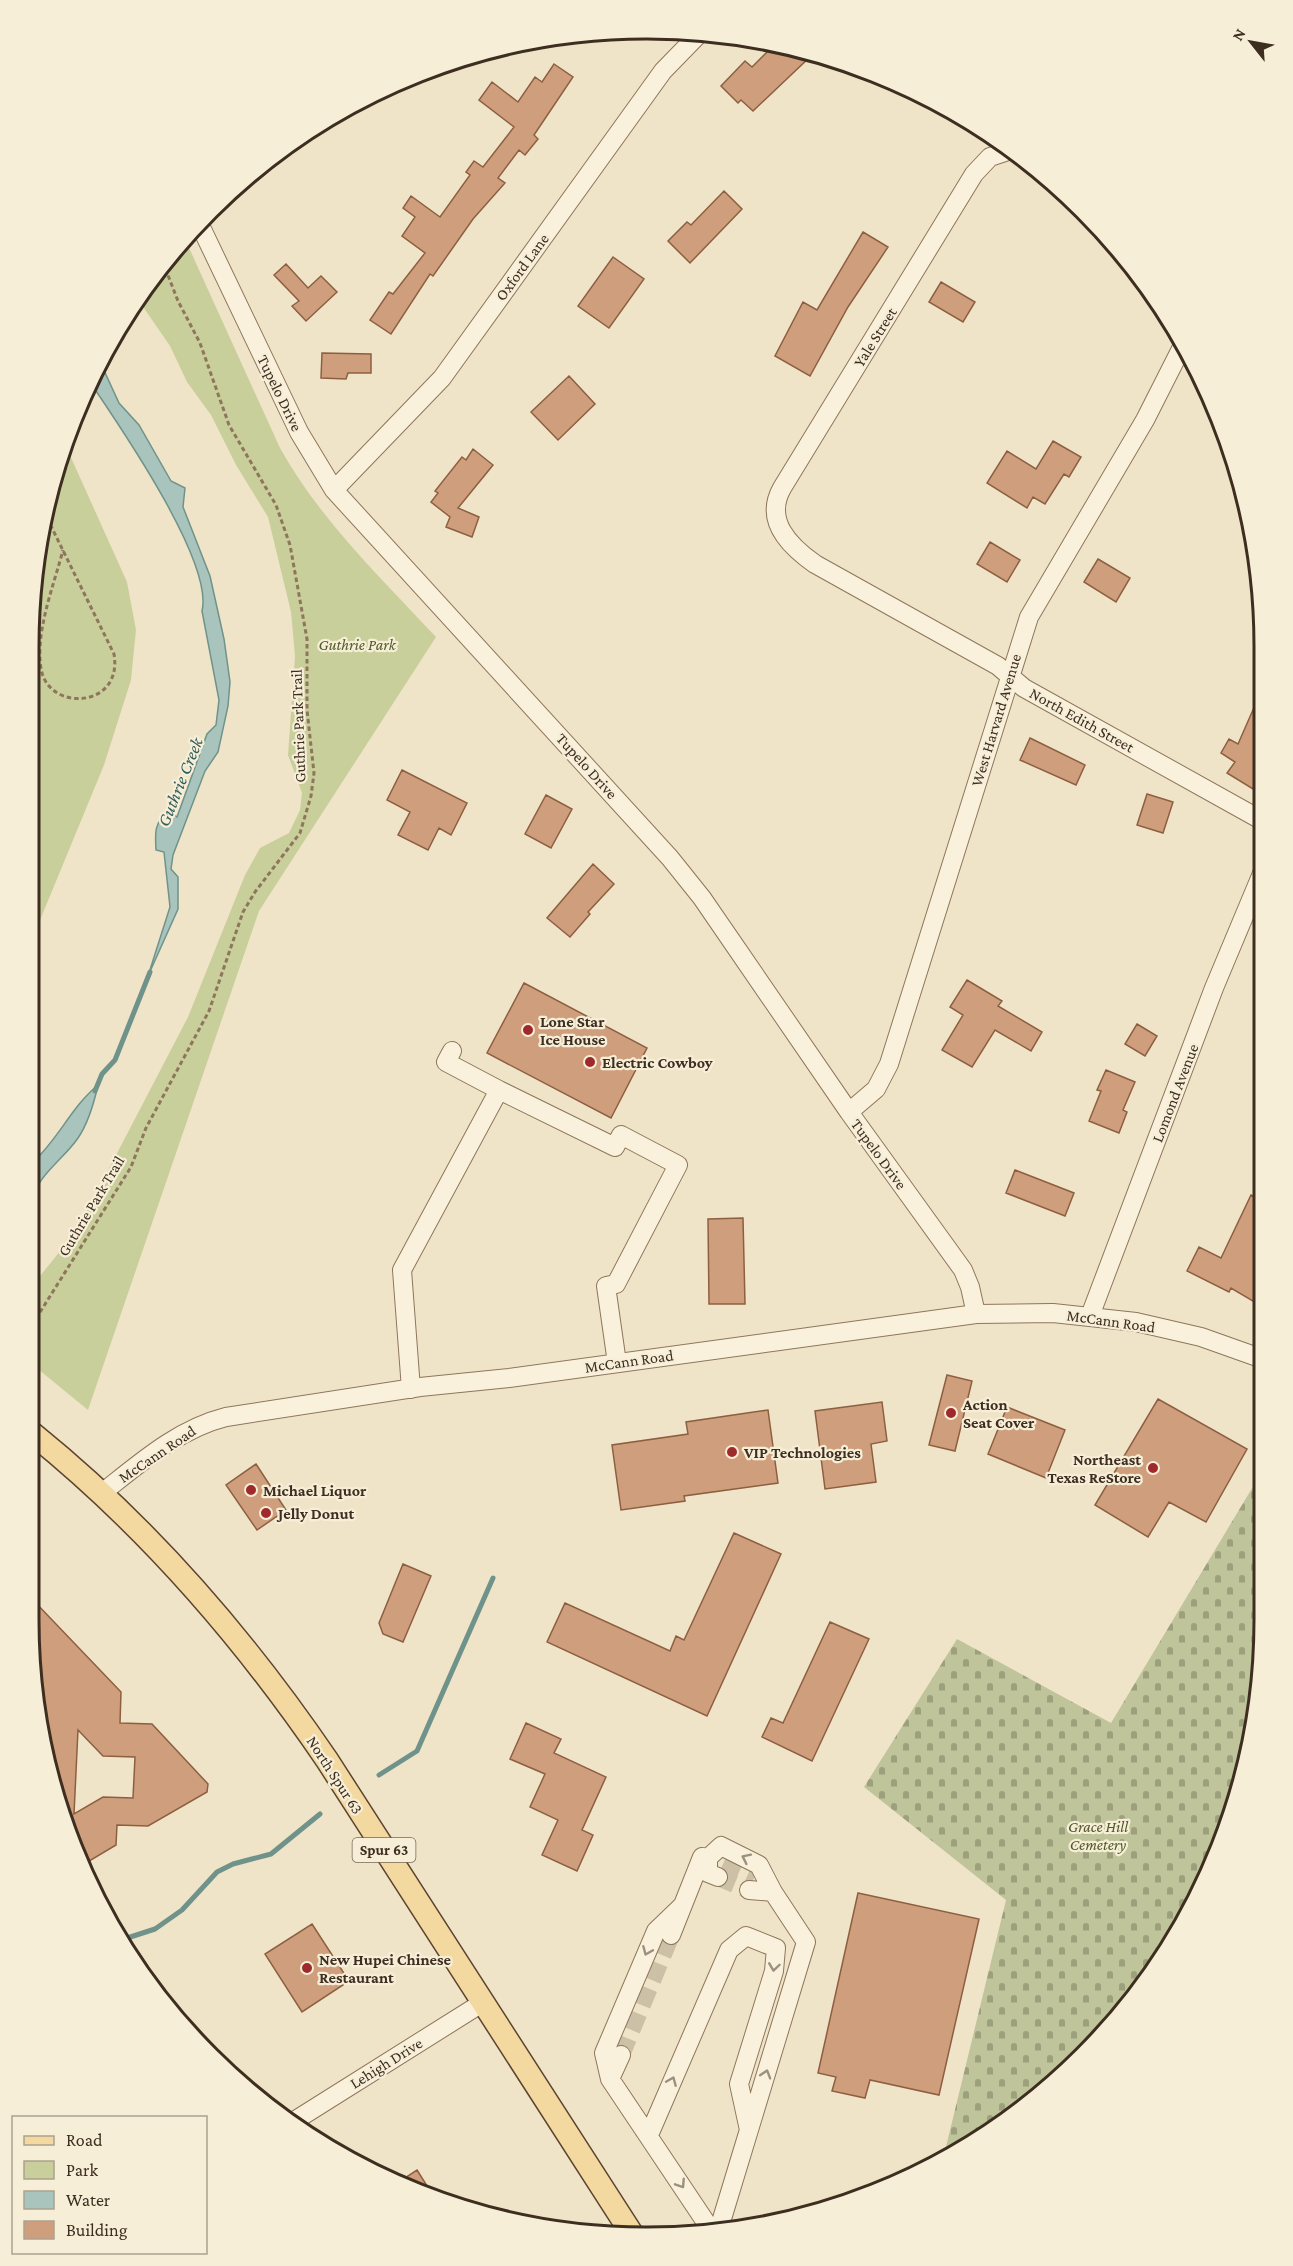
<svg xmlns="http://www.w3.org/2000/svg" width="1293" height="2266" font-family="'Crimson Pro',serif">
<defs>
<pattern id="cemetery-stones" width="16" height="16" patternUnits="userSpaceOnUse" patternTransform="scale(1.5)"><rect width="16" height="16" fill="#bfc49a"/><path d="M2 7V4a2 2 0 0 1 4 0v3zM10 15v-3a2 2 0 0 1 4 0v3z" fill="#9ca07d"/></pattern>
</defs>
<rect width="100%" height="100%" fill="#f0e4c8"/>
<path fill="url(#cemetery-stones)" d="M1263,1470V1660L1232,1818L1161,1963L1111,2027L1023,2110L944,2155L1006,1900L864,1787L957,1639L1111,1723Z"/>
<path fill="#c9cf9b" d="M185,239L280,448C321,521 380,577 436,637L259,911L88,1410L33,1365L32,1286L77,1230L188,1017L245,875L260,848L289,833L300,810L302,793L288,755L295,656L291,612L268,517L236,465L211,415L187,382L170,346L137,298Z
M64,442L127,582L136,630L131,680L104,765L31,942L30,606Z"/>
<path fill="#a9c4bc" stroke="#6f938a" stroke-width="1.5" d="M102,366L119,403L139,425L171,481L185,488L183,507L210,576L224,639L230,682L228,706L218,752L205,771L173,855L171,869L178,877V909L148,976L170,907L164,852L156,850C155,833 154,822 169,811L177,817L207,734L216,725L219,700L202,611C214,563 121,428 92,385Z
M98,1085C94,1103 89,1122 78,1138C64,1159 35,1177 32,1202V1163C58,1140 71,1107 98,1085Z"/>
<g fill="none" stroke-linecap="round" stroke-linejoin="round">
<path stroke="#6f938a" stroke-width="5" d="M95,1091L102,1074L115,1060L150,972
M379,1775L417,1751L493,1578
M121,1940L155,1929L182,1910L217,1872L233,1864L271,1854L320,1814"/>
</g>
<path fill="#cf9f7d" stroke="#8d5f41" stroke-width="1.5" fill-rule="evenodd" d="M776,43L813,54L753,111L741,100L738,103L721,86L745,61L752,67Z
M554,64L573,77L534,135L538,139L525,155L519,150L498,178L505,183L473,219L433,276L430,274L391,334L370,320L389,292L393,294L425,253L402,236L415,217L403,208L411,196L440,217L470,175L466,172L474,161L483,167L514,127L479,100L492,82L518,102L535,77L542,82Z
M724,191L742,209L690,263L668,241L687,222L691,225Z
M863,232L888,247L848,307L810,376L775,356L803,302L817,310Z
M613,257L644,279L609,328L578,306Z
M286,264L308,288L321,276L337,292L306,321L292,306L299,301L274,275Z
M941,282L975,302L963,322L929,302Z
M322,353L371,354V373H348L346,379L321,378Z
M569,376L595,404L558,440L531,412Z
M1053,441L1081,457L1069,477L1064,474L1045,504L1033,497L1027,508L987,483L1007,451L1036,469Z
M473,449L493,465L458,508L479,517L472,537L446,527L450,517L431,502L438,493L435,491L462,457L466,460Z
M990,542L1020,560L1007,582L977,564Z
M1098,559L1130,578L1116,602L1084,582Z
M1263,687V772L1253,789L1227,773L1235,762L1221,753L1229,739L1238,744Z
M1030,738L1085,765L1076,785L1020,760Z
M402,770L467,803L451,835L439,828L428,850L398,835L410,812L387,800Z
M1147,794L1173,802L1163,833L1137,825Z
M546,795L572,809L551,848L525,834Z
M593,864L614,884L588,912L590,914L570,937L547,918Z
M967,980L1002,1001L998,1006L1042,1032L1031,1051L995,1030L972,1067L942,1050L963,1015L950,1007Z
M524,983L647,1048L611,1118L487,1053Z
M1137,1024L1157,1036L1145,1056L1125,1044Z
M1106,1070L1135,1082L1123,1110L1127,1112L1119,1133L1089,1121L1101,1091L1097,1090Z
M1015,1170L1074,1193L1065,1216L1006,1193Z
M1251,1195L1263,1201V1307L1231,1288L1229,1292L1187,1271L1199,1247L1221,1258Z
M743,1218L745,1304H709L708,1219Z
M947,1375L972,1381L955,1451L929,1445Z
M1158,1399L1247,1449L1206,1522L1169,1502L1148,1537L1095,1505Z
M882,1402L887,1441L871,1444L876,1482L825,1489L815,1411Z
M1007,1407L1065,1430L1046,1478L988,1454Z
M768,1410L778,1483L684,1496L685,1501L621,1510L612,1445L688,1434L686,1422Z
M256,1464L286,1510L257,1530L226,1485Z
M734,1533L781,1554L707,1716L547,1642L565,1603L670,1651L676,1636L684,1640Z
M403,1564L431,1576L403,1642L383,1634L379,1623Z
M33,1600L121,1692L120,1723L152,1724L208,1784L207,1792L148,1826L117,1825L116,1845L81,1866L61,1818L34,1701ZM78,1730L103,1756L135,1757L133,1798L103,1797L74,1814Z
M830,1622L869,1639L812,1761L762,1737L771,1718L783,1723Z
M526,1723L561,1739L554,1753L606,1777L582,1830L593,1835L577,1871L542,1855L558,1820L530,1807L545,1774L510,1759Z
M858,1893L979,1919L939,2095L870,2080L865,2098L832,2091L836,2077L818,2073Z
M312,1924L349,1981L302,2012L265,1954Z
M417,2170L434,2197L397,2183Z"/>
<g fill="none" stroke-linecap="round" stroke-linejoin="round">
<path stroke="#ccc0a6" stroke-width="18" stroke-dasharray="18 9" stroke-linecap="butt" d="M723,1864L754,1878
M718,1877L749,1890
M621,2055L671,1935"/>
<g stroke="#8d765c" stroke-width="20">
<path id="minor" d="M1011,150L990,157L974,174L782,488C764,520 789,546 815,564L998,666L1024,688L1263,821
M199,223L299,432L334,490L670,858L702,898L849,1112L963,1270L970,1287L976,1314
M334,490L442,378L663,71L699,34
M452,1051L446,1062L499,1090
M849,1112L876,1089L889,1064L1029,617L1145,420L1184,343
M1090,1316L1214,988L1263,871
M411,1389L402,1270L499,1090L615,1147L621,1135L678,1165L616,1284L606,1286L617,1363
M102,1493C140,1463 178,1429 226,1417L420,1387L509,1378L976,1314L1053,1313L1136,1322L1201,1337L1263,1359
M708,1858V1873L718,1877
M682,1906L656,1931L604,2053L610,2079L713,2233
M671,1935L702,1857L708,1858L721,1846L759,1865L773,1892
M610,2079L621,2055
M291,2123L482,2003
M649,2135L729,1950L746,1936L776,1948L774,1971L739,2084L749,2130
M718,2232L806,1942L773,1892L749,1890"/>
</g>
<g stroke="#5b4430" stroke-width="25">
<path id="major" d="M33,1434C148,1527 244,1638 327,1760L632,2234"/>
</g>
<path stroke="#8d765c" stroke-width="3" stroke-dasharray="4.5 3" stroke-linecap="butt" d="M47,518L114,654C123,707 53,712 42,673C33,637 54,585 63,550
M32,1325L131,1167L146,1128L209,1011L243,912L255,892L300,833L311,796L314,773L307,710V639L290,545L276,505L229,425L200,343L178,301L164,265"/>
<use href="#minor" stroke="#faf1dc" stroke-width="18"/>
<use href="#major" stroke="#f3d9a0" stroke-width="22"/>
</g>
<defs><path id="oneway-chevron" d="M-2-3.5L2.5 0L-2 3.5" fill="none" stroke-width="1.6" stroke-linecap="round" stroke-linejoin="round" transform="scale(1.5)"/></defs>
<g stroke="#9c907e">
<use href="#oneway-chevron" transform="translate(746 1858) rotate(-154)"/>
<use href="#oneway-chevron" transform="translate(647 1951) rotate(113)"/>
<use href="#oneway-chevron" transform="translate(774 1967) rotate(98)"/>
<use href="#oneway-chevron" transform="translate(766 2074) rotate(-73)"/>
<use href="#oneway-chevron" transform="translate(672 2081) rotate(-67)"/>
<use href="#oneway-chevron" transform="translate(681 2184) rotate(57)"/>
</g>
<g fill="#9e2a2b" stroke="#f7eed8" stroke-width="2">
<circle cx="528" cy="1030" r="6"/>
<circle cx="590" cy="1062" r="6"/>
<circle cx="951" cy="1413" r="6"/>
<circle cx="732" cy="1452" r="6"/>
<circle cx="1153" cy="1468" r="6"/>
<circle cx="251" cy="1490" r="6"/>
<circle cx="266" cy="1513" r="6"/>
<circle cx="307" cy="1968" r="6"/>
</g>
<g text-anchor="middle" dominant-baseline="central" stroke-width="4.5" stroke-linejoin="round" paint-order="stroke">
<rect fill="#f7eed8" stroke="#756857" stroke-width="1.5" x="352.5" y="1838" width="63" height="24" rx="4.5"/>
<g font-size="15" font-weight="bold" fill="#3d2e20">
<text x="384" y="1850">Spur 63</text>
</g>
<g font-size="16" fill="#3d2e20" stroke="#f7eed8">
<text transform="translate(522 267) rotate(-54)">Oxford Lane</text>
<text transform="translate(875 337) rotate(-58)">Yale Street</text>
<text transform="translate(280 393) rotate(64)">Tupelo Drive</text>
<text transform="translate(996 720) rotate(-73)">West Harvard Avenue</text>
<text transform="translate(1082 720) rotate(29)">North Edith Street</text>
<text transform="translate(298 726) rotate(-92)">Guthrie Park Trail</text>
<text transform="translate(587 766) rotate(48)">Tupelo Drive</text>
<text transform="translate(1175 1093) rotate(-69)">Lomond Avenue</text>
<text transform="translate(879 1154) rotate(54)">Tupelo Drive</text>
<text transform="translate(91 1206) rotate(-59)">Guthrie Park Trail</text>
<text transform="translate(1111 1321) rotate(8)">McCann Road</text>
<text transform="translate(629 1361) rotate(-8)">McCann Road</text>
<text transform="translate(157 1454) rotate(-34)">McCann Road</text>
<text transform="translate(335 1775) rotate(57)">North Spur 63</text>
<text transform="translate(386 2063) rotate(-32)">Lehigh Drive</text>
</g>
<g font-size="16" font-style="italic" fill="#4d5a26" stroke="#f7eed8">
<text x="357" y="644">Guthrie Park</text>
<text x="1098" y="1826">Grace Hill<tspan x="1098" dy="18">Cemetery</tspan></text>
</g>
<g font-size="16" font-weight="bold" fill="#3d2e20" stroke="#f7eed8" text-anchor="start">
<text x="540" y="1021">Lone Star<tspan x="540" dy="18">Ice House</tspan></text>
<text x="602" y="1062">Electric Cowboy</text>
<text x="963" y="1404">Action<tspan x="963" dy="18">Seat Cover</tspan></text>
<text x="744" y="1452">VIP Technologies</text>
<text x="1141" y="1459" text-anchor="end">Northeast<tspan x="1141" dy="18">Texas ReStore</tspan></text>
<text x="263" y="1490">Michael Liquor</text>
<text x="278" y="1513">Jelly Donut</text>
<text x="319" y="1959">New Hupei Chinese<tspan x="319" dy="18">Restaurant</tspan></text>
</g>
<g font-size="18" font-style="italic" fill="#2f5d5a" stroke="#f7eed8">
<text transform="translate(180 782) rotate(-68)">Guthrie Creek</text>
</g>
</g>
<path d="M0 0H1293V2266H0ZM646 39H647A607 607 0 0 1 1254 646V1620A607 607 0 0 1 647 2227H646A607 607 0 0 1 39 1620V646A607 607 0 0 1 646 39Z" fill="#f7eed8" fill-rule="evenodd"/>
<path fill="none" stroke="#3d2e20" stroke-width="3" d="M646 39H647A607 607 0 0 1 1254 646V1620A607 607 0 0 1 647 2227H646A607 607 0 0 1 39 1620V646A607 607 0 0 1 646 39Z"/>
<rect x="12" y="2116" width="195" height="138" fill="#f7eed8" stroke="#ada18e" stroke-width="1.5"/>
<rect x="24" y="2136" width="30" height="9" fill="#f3d9a0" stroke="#ada18e" stroke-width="1.5"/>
<text x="66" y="2146" font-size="18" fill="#3d2e20">Road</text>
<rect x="24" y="2161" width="30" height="18" fill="#c9cf9b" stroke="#ada18e" stroke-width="1.5"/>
<text x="66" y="2176" font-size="18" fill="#3d2e20">Park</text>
<rect x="24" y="2191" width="30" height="18" fill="#a9c4bc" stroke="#ada18e" stroke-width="1.5"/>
<text x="66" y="2206" font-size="18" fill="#3d2e20">Water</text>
<rect x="24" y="2221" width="30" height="18" fill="#cf9f7d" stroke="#ada18e" stroke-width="1.5"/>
<text x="66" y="2236" font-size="18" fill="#3d2e20">Building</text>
<g transform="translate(1251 42) rotate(301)" stroke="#f7eed8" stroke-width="4.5" paint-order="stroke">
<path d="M0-4.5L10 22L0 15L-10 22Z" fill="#3d2e20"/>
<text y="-9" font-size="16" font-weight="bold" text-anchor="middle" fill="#3d2e20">N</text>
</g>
</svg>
